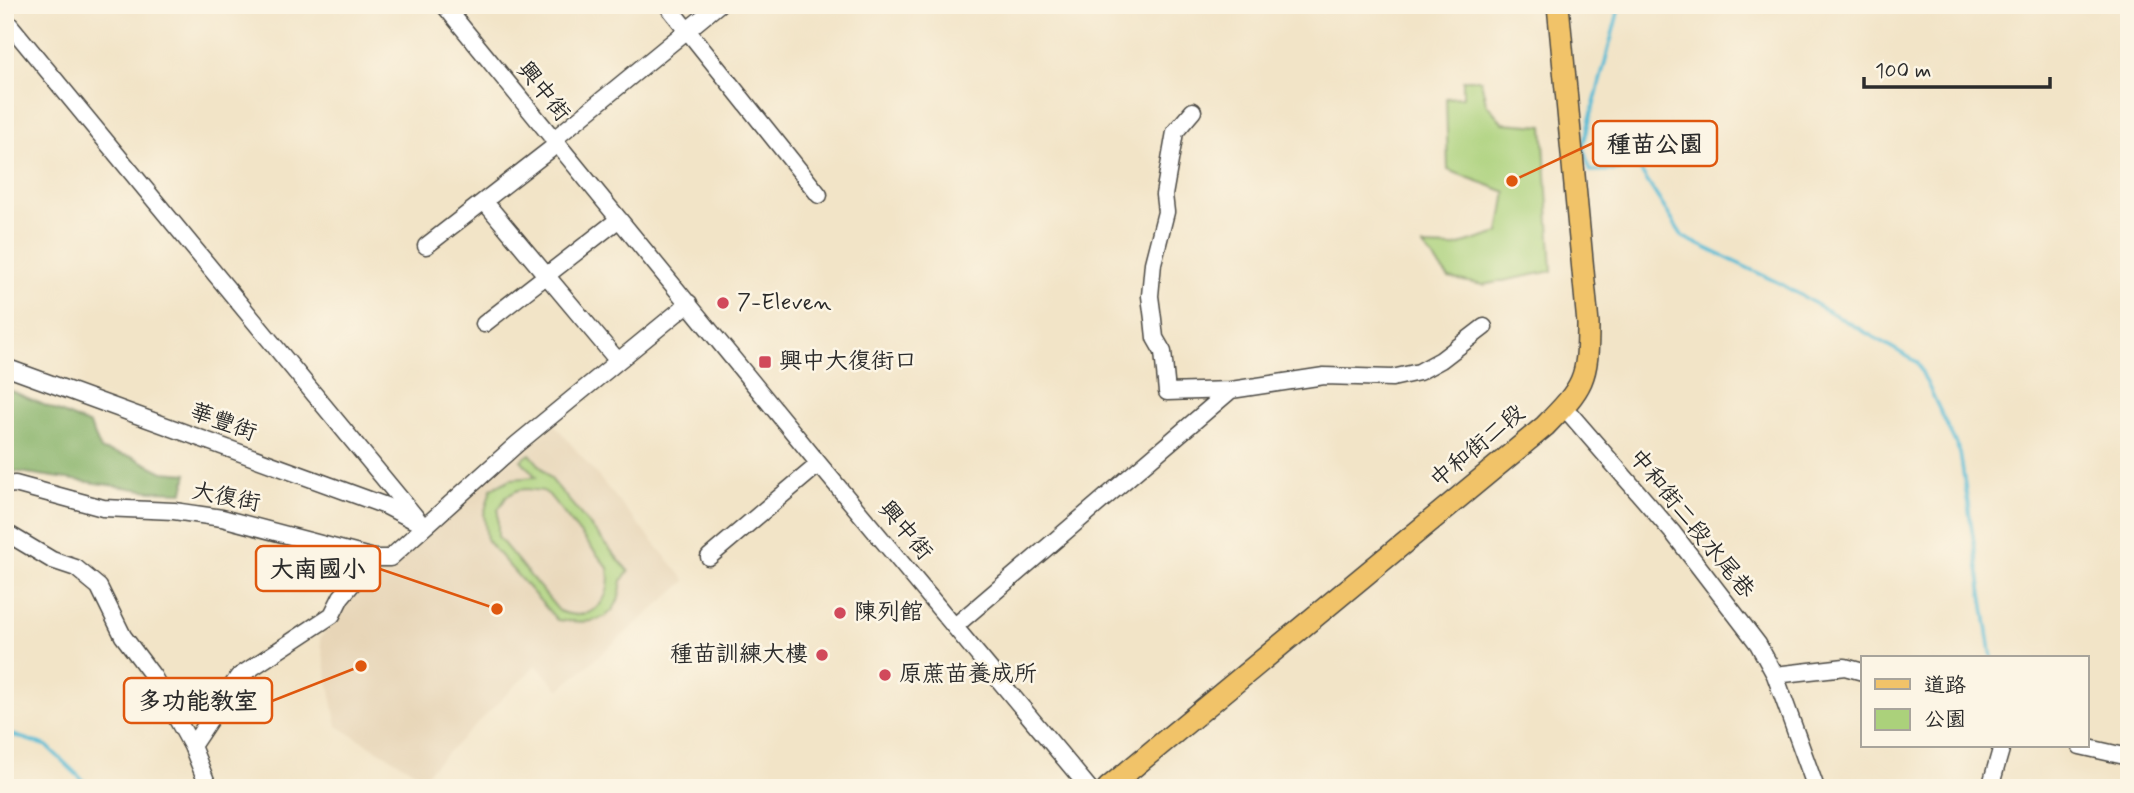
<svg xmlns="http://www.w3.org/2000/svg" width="2134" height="793" font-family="Mynerve,'LXGW WenKai TC',sans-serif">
<rect width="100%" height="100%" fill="#fcf5e5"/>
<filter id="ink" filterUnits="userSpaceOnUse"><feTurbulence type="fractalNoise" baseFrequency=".0143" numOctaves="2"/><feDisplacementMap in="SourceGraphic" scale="14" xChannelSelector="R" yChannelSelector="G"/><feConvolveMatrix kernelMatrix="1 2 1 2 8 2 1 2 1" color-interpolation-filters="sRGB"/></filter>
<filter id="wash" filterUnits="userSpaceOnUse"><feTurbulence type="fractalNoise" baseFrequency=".00686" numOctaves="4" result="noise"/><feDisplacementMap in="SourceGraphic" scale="28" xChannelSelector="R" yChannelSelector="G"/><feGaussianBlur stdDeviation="1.57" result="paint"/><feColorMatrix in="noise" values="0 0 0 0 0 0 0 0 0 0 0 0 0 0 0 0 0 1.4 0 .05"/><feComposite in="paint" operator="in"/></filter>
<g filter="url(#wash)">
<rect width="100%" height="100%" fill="#f2e4c7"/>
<path fill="#e7d5b7" d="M555,425L686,581L559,690L536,665L423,777L337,726L320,638L376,564L424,530Z"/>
<path fill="#abd17b" stroke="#6b7e53" stroke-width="2" fill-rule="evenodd" d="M1463,80H1481L1486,103L1503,123L1543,126L1552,271L1483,285L1449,278L1423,246L1453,247L1499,233L1506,192L1448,170L1446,98L1463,97Z
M530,454L629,572C618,582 623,584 619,597C611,626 581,623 557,620L487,541L484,514L491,489L511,479L536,477L521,460ZM526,489L543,491L549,495L608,568C613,600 593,624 559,611L498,537V510L507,496L518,490Z"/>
<path fill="#88b36b" stroke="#5a6f4b" stroke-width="2" d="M5,388L90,425L101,450L133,457L163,472L187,474L183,492L150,491L5,470Z"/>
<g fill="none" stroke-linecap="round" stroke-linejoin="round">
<path stroke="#57bbd5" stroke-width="3.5" d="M1620,5L1583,146L1590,171L1640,170L1683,237L1781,284L1917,362L1960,453L1992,658
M5,740L13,735L47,746L91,788"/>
</g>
</g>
<g filter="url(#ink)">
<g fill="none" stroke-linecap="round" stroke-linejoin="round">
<g stroke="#494742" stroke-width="19">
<path id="minor" d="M444,5L819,464L1089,788
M667,5L819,195
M5,19L423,526
M1193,111L1175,132L1164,195L1166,212L1153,263L1150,296L1153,319L1155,338L1163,352L1167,392L1231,390
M553,140L718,5
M484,201L618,361
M426,246L556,145
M484,324L619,219
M5,367L386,506L415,521
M1564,407L1673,533L1758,644L1775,675L1816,788
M5,485L15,484L103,508L174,511L222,518L374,558H390L517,444L689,303
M5,532L52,560L76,568L99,587L123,636L153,676L192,746L209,788
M709,557L819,464
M955,626L1231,390L1324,376L1392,378L1419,372L1441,360L1484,327
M1775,675L1845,667L1863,672
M192,746L238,677L332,615L341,597L374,558
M2080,746L2129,757
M1990,788L2002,746"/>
</g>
<g stroke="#494742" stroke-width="24">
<path id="major" d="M1108,788L1545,426C1584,386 1588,380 1588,324L1558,5"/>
</g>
<use href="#minor" stroke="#fff" stroke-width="16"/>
<use href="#major" stroke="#f1c369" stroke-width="21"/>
</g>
</g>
<g fill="#d1495b" stroke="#fcf5e5" stroke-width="2.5">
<circle cx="723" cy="303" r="7"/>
<rect x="758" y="355" width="14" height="14" rx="3.5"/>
<circle cx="840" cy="613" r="7"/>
<circle cx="822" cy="655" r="7"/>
<circle cx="885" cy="675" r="7"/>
</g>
<g text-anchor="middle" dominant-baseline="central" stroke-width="5" stroke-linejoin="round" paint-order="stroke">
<g font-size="23" fill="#2b2b2b" stroke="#fcf5e5">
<text transform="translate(543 92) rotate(51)">興中街</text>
<text transform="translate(223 423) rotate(20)">華豐街</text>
<text transform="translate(1478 447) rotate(-40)">中和街二段</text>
<text transform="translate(226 498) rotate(11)">大復街</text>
<text transform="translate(1691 524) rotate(51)">中和街二段水尾巷</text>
<text transform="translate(905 531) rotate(50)">興中街</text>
</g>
<g font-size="23" fill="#2b2b2b" stroke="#fcf5e5" text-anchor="start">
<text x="737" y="303">7-Eleven</text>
<text x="779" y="362">興中大復街口</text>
<text x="854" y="613">陳列館</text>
<text x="808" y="655" text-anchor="end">種苗訓練大樓</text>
<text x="899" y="675">原蔗苗養成所</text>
</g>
</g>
<path fill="none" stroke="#df570e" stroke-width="2.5" d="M1512 181L1593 143M497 609L380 569M361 666L272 701"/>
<g fill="#df570e" stroke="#fcf5e5" stroke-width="2.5">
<circle cx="1512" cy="181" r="7"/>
<circle cx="497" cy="609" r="7"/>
<circle cx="361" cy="666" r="7"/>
</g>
<g fill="#fcf5e5" stroke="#df570e" stroke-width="2.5">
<rect x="1593" y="121" width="124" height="45" rx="7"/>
<rect x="256" y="546" width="124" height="45" rx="7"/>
<rect x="124" y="678" width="148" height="45" rx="7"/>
</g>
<g font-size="24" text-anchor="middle" font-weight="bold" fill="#2b2b2b">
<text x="1655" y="152">種苗公園</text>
<text x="318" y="577">大南國小</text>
<text x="198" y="709">多功能教室</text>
</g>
<rect width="2134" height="793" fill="none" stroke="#fcf5e5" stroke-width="28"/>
<rect x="1861" y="656" width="228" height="91" fill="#fcf5e5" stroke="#a8a49b" stroke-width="2"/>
<rect x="1875" y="679" width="35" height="10" fill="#f1c369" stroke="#a8a49b" stroke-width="2"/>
<text x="1924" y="692" font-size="21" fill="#2b2b2b">道路</text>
<rect x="1875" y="709" width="35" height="21" fill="#abd17b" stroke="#a8a49b" stroke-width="2"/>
<text x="1924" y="726" font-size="21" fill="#2b2b2b">公園</text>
<path d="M1864 77v10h186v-10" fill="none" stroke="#2b2b2b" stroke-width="3.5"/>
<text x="1875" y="77" font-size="21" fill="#2b2b2b" stroke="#fcf5e5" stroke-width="5" paint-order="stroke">100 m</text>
</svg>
